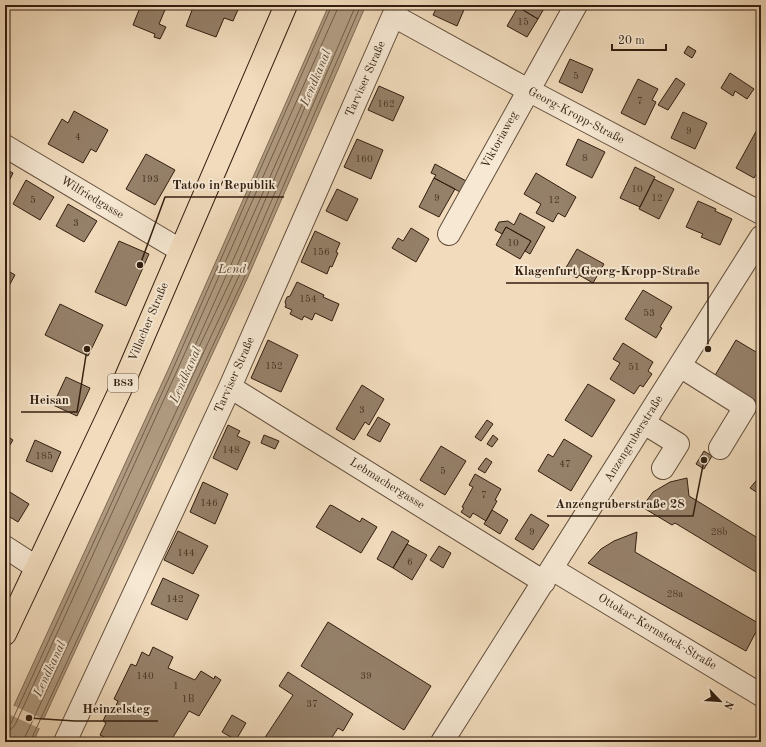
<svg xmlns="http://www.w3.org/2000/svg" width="766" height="747" font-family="'Old Standard TT',serif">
<rect width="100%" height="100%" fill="#f1dbbc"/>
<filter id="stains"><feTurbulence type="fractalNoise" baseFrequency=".005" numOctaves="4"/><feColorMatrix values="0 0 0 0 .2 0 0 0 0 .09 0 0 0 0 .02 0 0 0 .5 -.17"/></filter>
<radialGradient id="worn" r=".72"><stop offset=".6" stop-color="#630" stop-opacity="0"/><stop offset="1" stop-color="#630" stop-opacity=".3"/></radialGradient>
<path fill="#b09b81" stroke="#7e6953" d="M329,5H366L247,279L33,742H5V725L168,370Z"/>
<path fill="#f1dbbc" d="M12,705L45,720L41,729L8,714Z"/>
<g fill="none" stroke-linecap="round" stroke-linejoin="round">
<path stroke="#715c48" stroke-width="1" d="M324,56H326V58L234,273L192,362L190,363L189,360Z
M5,726L8,725L11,723L172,371L332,5
M5,731L11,729L15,725L176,373L337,10L338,5
M24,742L25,737L239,276L356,5
M30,742L244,278L361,5"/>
</g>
<path fill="#958069" stroke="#321e0f" d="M141,5H167L159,24L166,27L160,39L154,37L155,34L133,25Z
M194,5H240L233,21L224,18L216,37L186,26Z
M438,5H466L457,26L433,15Z
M519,5H546L538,19L518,7Z
M518,7L538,19L527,37L507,26Z
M688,46L696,51L692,58L684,53Z
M570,59L593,69L582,93L559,82Z
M730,73L754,89L747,99L735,91L733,96L721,88Z
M676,78L685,84L668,110L658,105Z
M638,79L658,89L652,100L656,102L645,125L621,113Z
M379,86L404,97L393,121L368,110Z
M74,111L108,130L96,152L91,149L83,163L48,144L62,119L68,123Z
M683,112L707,123L695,149L671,138Z
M759,126H761V171L759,170L754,178L736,168Z
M357,139L383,150L371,179L344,167Z
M578,139L605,152L592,178L566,165Z
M146,154L175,170L155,205L126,189Z
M435,164L468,182L462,193L434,178L436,175L431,173Z
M635,167L655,177L640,207L620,198Z
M5,169L13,173L5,189Z
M536,173L576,197L565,217L558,213L553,222L536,213L541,204L524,194Z
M434,178L455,189L439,217L419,207Z
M654,179L674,189L659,219L639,209Z
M26,180L54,197L40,220L13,204Z
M337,189L358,199L347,221L326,211Z
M698,201L716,209L715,211L732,219L720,245L701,237L703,234L686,227Z
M68,204L97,221L84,242L56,226Z
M520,213L545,227L530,254L525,251L531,241L506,227L502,234L495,230L499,222L508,221L514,225Z
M506,227L531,241L520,259L496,245Z
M411,228L429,239L416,262L392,248L398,238L403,241Z
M315,231L340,243L336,252L338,253L332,267L330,266L327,274L301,262Z
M119,241L149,254L126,306L95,292Z
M577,249L604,264L593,283L579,275L577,278L564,271Z
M5,269L15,275L5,293Z
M297,282L324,295L323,297L339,304L332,321L315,313L312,320L304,316L302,320L290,314L292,310L285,307L286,305L285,302L287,297L290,296Z
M643,290L672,307L660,327L662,328L656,338L625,319Z
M60,304L103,325L88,356L45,335Z
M268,340L298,355L281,392L251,378Z
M736,340L761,355V404L714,377Z
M623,343L653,362L648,371L652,374L643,387L640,385L634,394L610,379L620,363L613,359Z
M66,377L90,388L77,416L53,405Z
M588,384L615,400L592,437L565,420Z
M362,385L384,399L369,425L365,422L354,440L336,429Z
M378,417L390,424L380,442L367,435Z
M487,420L493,424L481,441L475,437Z
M228,425L240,431L237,436L250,442L237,470L213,458Z
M5,435L13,440L5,453Z
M264,435L279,441L275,449L261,443Z
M493,435L498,439L492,447L487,444Z
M564,439L592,456L571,491L538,471L548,454L553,457Z
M35,440L61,452L52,472L26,461Z
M441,446L466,461L445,495L420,480Z
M704,451L712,456L704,469L696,464Z
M486,458L492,462L485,473L478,469Z
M475,474L501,489L495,500L497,501L486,521L473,513L470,518L461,512L464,508L462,507L473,487L469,485Z
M761,475V495L750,488Z
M687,478L689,496L761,540V575L675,523L672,525L642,507L653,492L670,482Z
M203,482L228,494L215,524L190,512Z
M5,489L29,504L18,522L5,514Z
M330,505L333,506L360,522L362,518L377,527L361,553L316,527Z
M492,510L508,520L500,534L484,524Z
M531,514L549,525L533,550L515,539Z
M178,531L208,546L193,574L164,560Z
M392,531L409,541L393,568L377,559Z
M637,532L635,552L760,624L746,651L588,563L601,549L614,541Z
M407,544L427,555L412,580L393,568Z
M439,546L451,553L443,568L430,560Z
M163,578L199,595L187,620L151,604Z
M328,622L431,686L404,730L301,666Z
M153,647L173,657L168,668L195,680L201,671L214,679L215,676L221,680L199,716L189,711L170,742H114L100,735L106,723L103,721L109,708L114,710L118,701L114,699L131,664L136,666L142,652L149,656Z
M288,672L353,714L343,731L338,728L329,742H262L293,695L279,686Z
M232,715L246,723L236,740L222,732Z"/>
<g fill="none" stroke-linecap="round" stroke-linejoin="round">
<g stroke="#624d3a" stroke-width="24">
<path id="minor" d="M394,16L528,90L761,213
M5,146L180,250
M449,234L576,5
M680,366L745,407L720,448
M230,387L544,582
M644,423L678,444L663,468
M5,547L36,567
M552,569L761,695
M65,742L230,387L398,5
M442,742L761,237"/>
</g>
<g stroke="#321e0f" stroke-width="24">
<path id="major" d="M5,634L123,384L286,5"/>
</g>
<use href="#minor" stroke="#f6e8d3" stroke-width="22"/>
<use href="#major" stroke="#f1dbbc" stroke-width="22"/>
</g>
<g text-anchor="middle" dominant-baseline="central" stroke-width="4" stroke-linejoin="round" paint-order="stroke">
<g font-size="10" fill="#4b3626">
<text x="523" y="22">15</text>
<text x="576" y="76">5</text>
<text x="640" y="101">7</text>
<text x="386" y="104">162</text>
<text x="689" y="131">9</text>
<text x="78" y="137">4</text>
<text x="585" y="158">8</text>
<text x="364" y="159">160</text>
<text x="150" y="179">193</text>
<text x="637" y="189">10</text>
<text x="437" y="198">9</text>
<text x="657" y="198">12</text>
<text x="33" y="200">5</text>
<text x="554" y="200">12</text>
<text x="76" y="223">3</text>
<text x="513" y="243">10</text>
<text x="321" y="252">156</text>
<text x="308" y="299">154</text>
<text x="649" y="313">53</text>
<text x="274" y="366">152</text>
<text x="634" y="367">51</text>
<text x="362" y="410">3</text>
<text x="231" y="450">148</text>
<text x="44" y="456">185</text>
<text x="565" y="464">47</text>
<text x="443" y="471">5</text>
<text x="484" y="495">7</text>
<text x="209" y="503">146</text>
<text x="532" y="532">9</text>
<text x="719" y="532">28b</text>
<text x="186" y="553">144</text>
<text x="410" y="562">6</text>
<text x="675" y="594">28a</text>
<text x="175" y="599">142</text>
<text x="145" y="676">140</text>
<text x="366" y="676">39</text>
<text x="176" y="686">1</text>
<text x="188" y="699">1B</text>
<text x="312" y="704">37</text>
</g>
<rect fill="#f6e8d3" stroke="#6d5b4a" stroke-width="1" x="108" y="374" width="30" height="18" rx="3"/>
<g font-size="11" font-weight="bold" fill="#321e0f">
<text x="123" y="383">B83</text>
</g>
<g font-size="12" fill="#321e0f" stroke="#f6e8d3">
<text transform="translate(366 79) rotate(-66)">Tarviser Straße</text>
<text transform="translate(576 116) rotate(28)">Georg-Kropp-Straße</text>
<text transform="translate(500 140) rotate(-61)">Viktoriaweg</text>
<text transform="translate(92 198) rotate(31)">Wilfriedgasse</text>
<text transform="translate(149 322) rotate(-67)">Villacher Straße</text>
<text transform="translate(235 375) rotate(-66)">Tarviser Straße</text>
<text transform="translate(634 439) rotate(-58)">Anzengruberstraße</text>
<text transform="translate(387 484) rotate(32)">Lebmachergasse</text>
<text transform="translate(657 632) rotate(31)">Ottokar-Kernstock-Straße</text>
</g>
<g font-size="13" font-style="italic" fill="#5e4a37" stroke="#f6e8d3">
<text transform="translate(316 78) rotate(-67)">Lendkanal</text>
<text x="232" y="269">Lend</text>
<text transform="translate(186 375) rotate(-66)">Lendkanal</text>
<text transform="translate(50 669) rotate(-65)">Lendkanal</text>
</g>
</g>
<path fill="none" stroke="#321e0f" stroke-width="1.5" d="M140 265L165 197H284M708 349L708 283H506M87 349L77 412H21M704 460L693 516H547M29 718L75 721H158"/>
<g fill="#321e0f" stroke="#f6e8d3" stroke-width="1.5">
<circle cx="140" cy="265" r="4"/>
<circle cx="708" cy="349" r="4"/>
<circle cx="87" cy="349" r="4"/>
<circle cx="704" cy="460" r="4"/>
<circle cx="29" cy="718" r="4"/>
</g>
<g font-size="13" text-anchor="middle" font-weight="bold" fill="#321e0f" stroke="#f6e8d3" stroke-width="4" stroke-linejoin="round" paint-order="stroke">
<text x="224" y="189">Tatoo in Republik</text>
<text x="607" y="275">Klagenfurt Georg-Kropp-Straße</text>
<text x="49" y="404">Heisan</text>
<text x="620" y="508">Anzengruberstraße 28</text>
<text x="116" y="713">Heinzelsteg</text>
</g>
<rect width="766" height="747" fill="none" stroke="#f1dbbc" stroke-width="20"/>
<rect x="6" y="6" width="754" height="735" fill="none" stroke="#321e0f" stroke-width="2"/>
<rect x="10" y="10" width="746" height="727" fill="none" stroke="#321e0f"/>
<g transform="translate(720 701) rotate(115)" stroke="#f6e8d3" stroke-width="3" paint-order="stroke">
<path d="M0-3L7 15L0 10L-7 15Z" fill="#321e0f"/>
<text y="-6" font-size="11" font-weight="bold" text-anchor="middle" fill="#321e0f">N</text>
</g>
<path d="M612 44v6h54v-6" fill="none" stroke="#321e0f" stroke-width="2"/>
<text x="618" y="44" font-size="12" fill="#321e0f" stroke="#f6e8d3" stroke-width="3" paint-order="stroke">20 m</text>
<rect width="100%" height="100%" filter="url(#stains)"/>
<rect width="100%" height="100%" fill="url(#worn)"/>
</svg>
